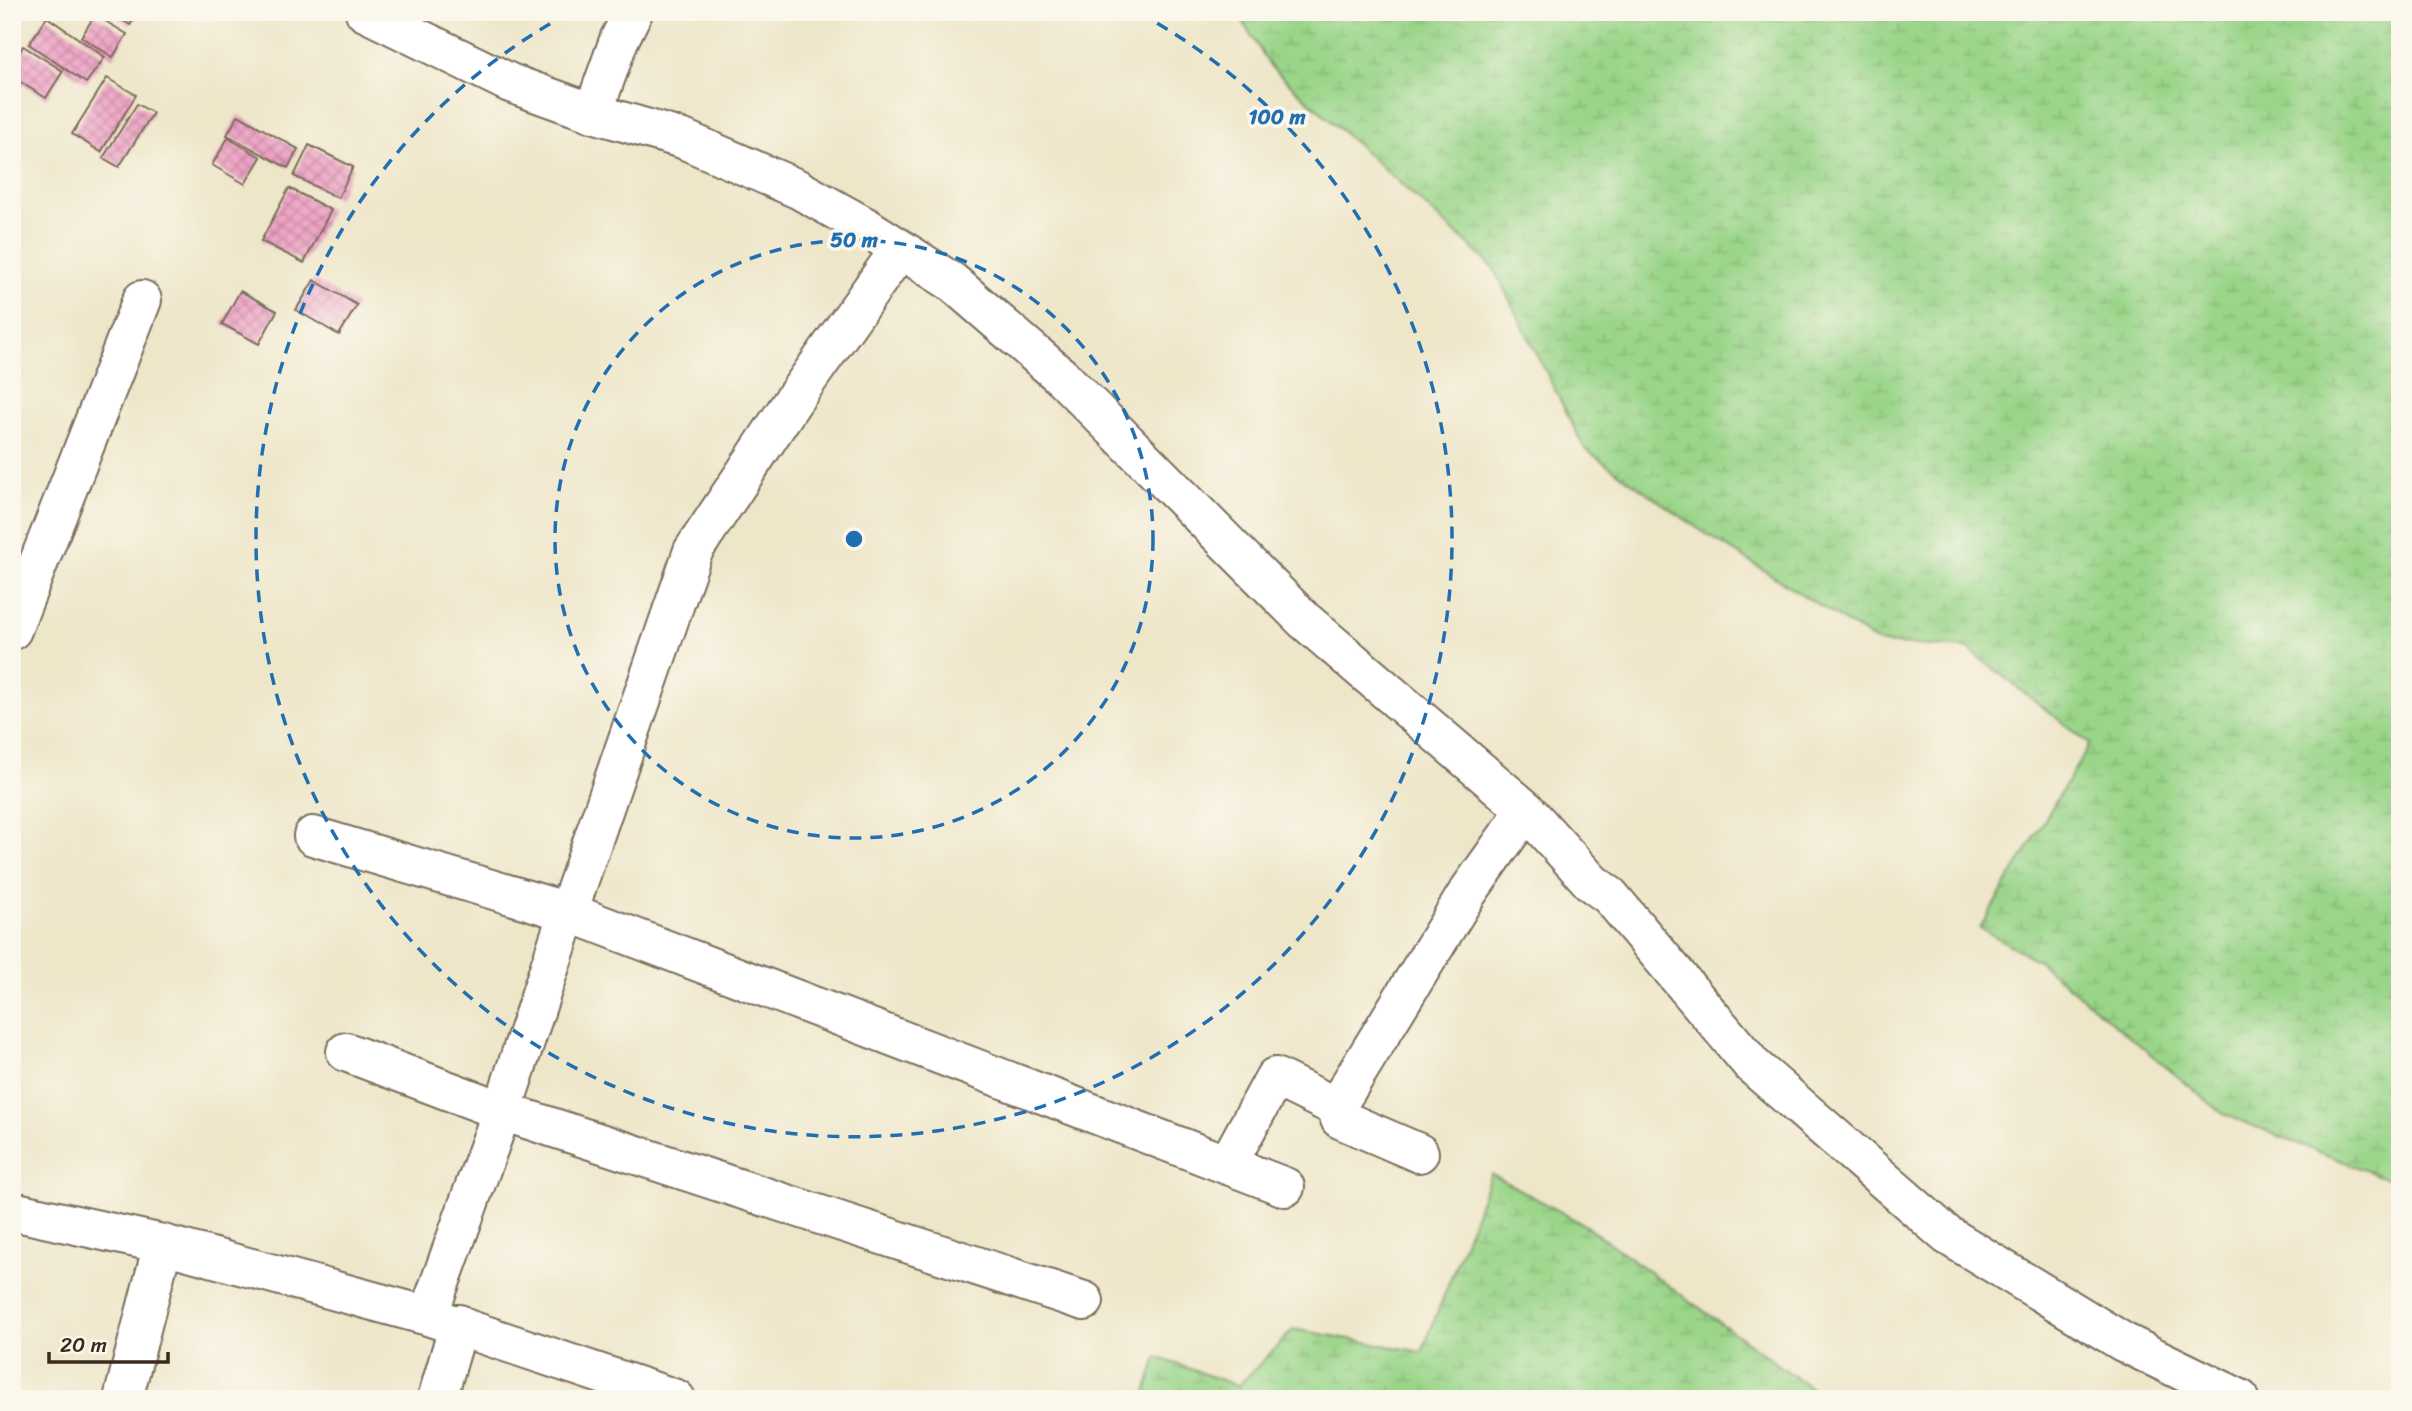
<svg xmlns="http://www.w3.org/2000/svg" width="2412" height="1411" font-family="Sriracha,sans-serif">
<defs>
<pattern id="wetland-marsh" width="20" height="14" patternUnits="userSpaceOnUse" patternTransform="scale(1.75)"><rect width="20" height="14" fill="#9ad589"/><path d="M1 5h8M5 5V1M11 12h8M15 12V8" fill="none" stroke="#86b776"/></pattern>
<pattern id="building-cross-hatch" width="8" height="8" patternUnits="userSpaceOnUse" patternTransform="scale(1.75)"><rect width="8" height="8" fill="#eea0c4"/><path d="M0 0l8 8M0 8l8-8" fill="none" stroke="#c2839f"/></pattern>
</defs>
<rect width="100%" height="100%" fill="#fbf7ec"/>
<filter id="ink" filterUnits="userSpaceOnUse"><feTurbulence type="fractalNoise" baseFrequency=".0143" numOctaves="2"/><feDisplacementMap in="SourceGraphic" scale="14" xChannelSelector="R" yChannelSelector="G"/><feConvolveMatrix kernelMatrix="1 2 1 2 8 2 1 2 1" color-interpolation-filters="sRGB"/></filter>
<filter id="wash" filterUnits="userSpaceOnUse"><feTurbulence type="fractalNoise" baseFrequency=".00686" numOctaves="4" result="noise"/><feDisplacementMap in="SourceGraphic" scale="28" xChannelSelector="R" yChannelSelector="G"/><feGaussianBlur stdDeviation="1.57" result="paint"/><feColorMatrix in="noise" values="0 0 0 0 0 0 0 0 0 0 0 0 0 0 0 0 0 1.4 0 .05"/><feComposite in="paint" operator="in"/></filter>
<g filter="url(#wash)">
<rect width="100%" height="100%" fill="#eee6c9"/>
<path fill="url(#wetland-marsh)" stroke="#6a8054" stroke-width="2" d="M1237,12H2400V1184L2223,1114L2038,961L1980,928L2090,744L1967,648L1879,643L1700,530L1585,449L1493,267L1270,66Z
M1491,1174L1583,1224L1826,1399H1144L1157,1357L1238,1386L1294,1329L1422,1352Z"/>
<g id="blocks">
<path fill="url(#building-cross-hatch)" d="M110,12H139L130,25Z
M95,15L127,34L113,57L81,37Z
M47,17L105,57L86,83L29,44Z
M23,46L63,71L46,98L12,77V65Z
M107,78L136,95L101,152L72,134Z
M137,104L153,113L119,167L103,158Z
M238,115L298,149L288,168L227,135Z
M228,138L261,157L245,184L212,165Z
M309,145L353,167L338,198L294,176Z
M289,188L331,210L304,263L261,241Z
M314,280L357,305L339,335L296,310Z
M240,291L277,311L259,344L222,324Z"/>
</g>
</g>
<g filter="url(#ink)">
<use href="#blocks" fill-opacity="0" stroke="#7a6c5a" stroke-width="2"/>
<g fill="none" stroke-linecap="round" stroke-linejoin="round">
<g stroke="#7a6c5a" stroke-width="42">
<path id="street" d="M365,12L510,83L593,113L683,139L798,189L866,227L952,282L1063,378L1304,620L1526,810L1592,883L1610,896L1753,1066L1947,1235L2123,1342L2240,1399
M593,113L619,40L633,12
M12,630L142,300
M313,836L568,912L1285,1187
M346,1052L502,1111L1084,1301
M1419,1153L1340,1119L1336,1107L1468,892L1526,810
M1227,1165L1275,1077L1336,1107
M12,1211L163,1244L428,1316L676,1399
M428,1316L502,1111L568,912L693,551L794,399L900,249
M123,1399L163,1244
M437,1399L459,1324"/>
</g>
<use href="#street" stroke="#fff" stroke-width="38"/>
</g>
</g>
<g fill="none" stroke="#1f6fb2" stroke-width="3.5" stroke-dasharray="12 9">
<circle cx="854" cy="539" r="299"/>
<path d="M1139 13A598 598 0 1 1 569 13"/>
</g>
<circle cx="854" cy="539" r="10" fill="#1f6fb2" stroke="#fbf7ec" stroke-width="3.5"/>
<g font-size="21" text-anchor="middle" font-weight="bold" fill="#1f6fb2" stroke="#fbf7ec" stroke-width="7" stroke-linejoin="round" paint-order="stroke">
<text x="1277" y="124">100 m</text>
<text x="854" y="247">50 m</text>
</g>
<rect width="2412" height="1411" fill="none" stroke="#fbf7ec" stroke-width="42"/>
<path d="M49 1352v10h119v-10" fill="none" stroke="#3b2a1e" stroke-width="3.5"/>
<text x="60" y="1352" font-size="21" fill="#3b2a1e" stroke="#fbf7ec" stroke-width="5" paint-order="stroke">20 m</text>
</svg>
